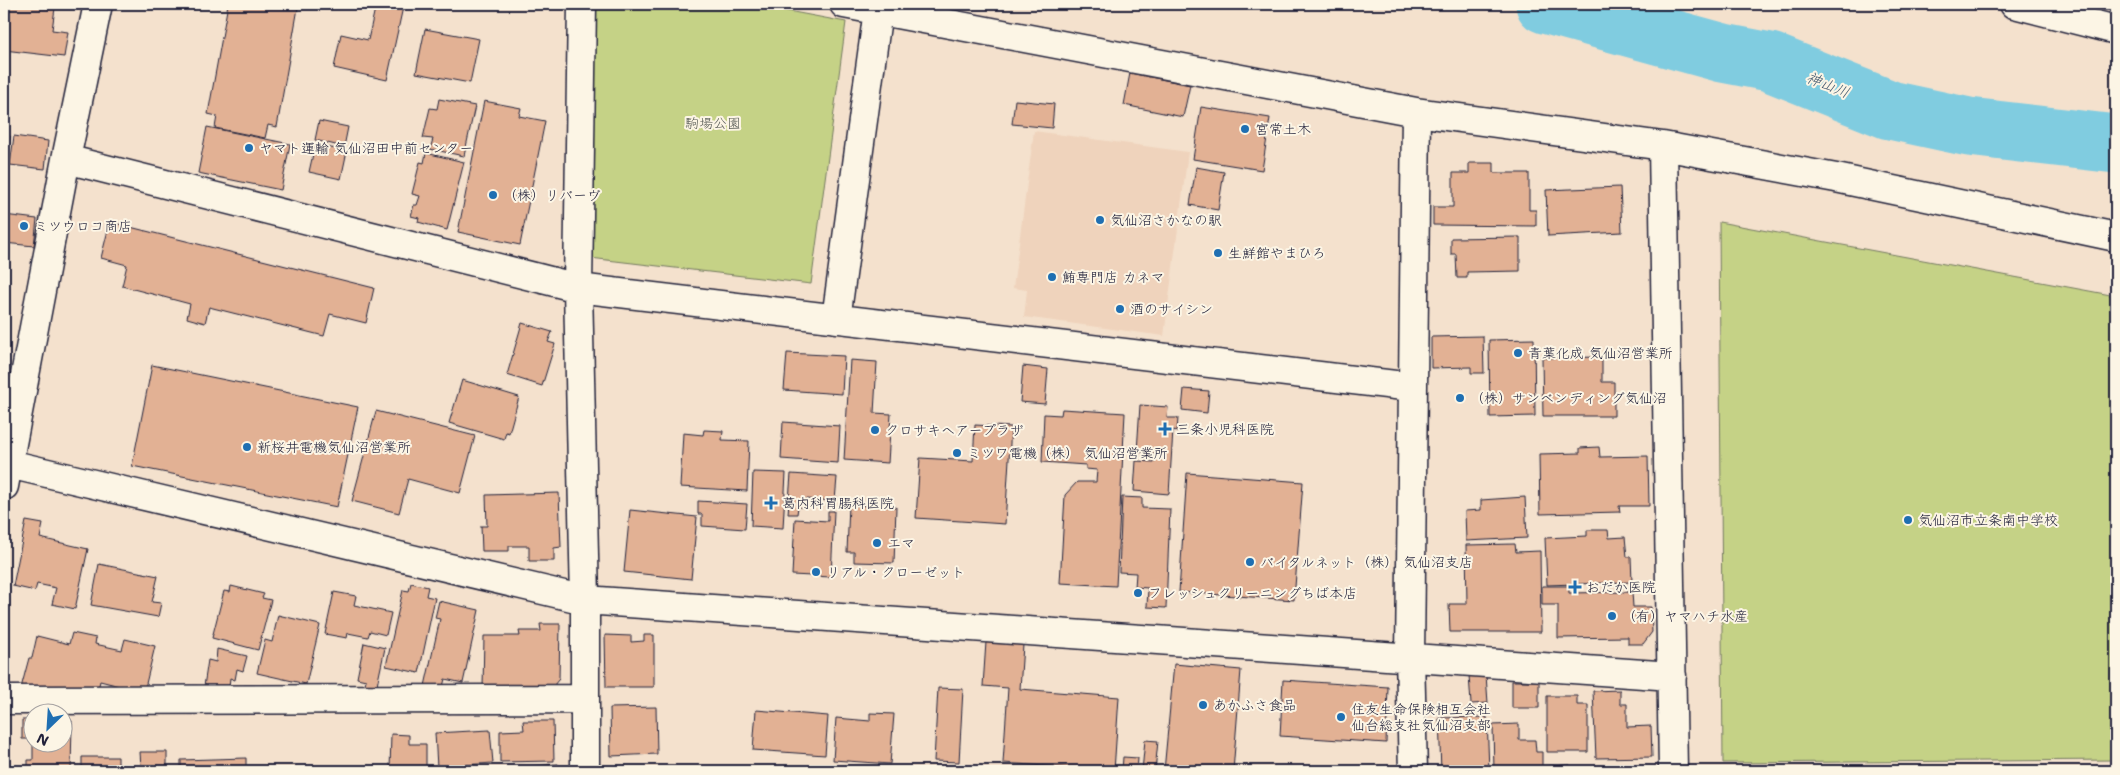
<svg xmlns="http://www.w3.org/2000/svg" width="2120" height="775" font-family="'Shantell Sans','Klee One',sans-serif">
<rect width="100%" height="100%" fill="#f4e1cd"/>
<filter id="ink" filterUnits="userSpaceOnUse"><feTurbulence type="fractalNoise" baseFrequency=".02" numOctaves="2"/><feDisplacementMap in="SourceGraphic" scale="10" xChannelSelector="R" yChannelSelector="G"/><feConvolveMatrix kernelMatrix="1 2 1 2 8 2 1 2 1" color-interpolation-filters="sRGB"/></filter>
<g filter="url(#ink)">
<path fill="#efd3bc" d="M1034,131L1188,152L1164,336L1024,317L1027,290L1013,288Z"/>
<path fill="#c5d286" stroke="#747a60" d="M596,4H751L846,22L811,284L590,258Z
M1719,222L2116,296V760L1723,763Z"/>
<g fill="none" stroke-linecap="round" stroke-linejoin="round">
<path stroke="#80cce0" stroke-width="59" d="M1545,4L1723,53L1770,62L1890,110L1969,127L2116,144"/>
</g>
<path fill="#e2b194" stroke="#22223b" d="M4,4H24L55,8L52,30L68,32L64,57L4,50Z
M228,4H275L298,8L277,127L268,125L265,138L215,128L217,116L208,114Z
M376,4L403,7L387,80L334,68L341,34L368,40Z
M425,29L479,39L470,83L416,73Z
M1130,73L1190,85L1183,117L1124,105Z
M439,99L475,106L464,156L430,149L433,139L423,138L430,108L437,109Z
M1015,100L1054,104L1052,128L1012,124Z
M484,101L521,108L519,116L545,121L520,245L458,232Z
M1201,107L1270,118L1262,170L1193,159Z
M319,121L348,127L344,147L315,140Z
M207,127L290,144L281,190L198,173Z
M4,136H10L7,164H4Z
M14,136L48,141L45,169L10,165Z
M315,145L347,151L341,179L309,172Z
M426,153L464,162L447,230L418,222L419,218L411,216L414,205H417L420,196L412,194L420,162L424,163Z
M1469,163H1494V173H1529V210H1536V226L1433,225V207H1453V173H1469Z
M1196,167L1224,172L1218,210L1190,205Z
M1620,187L1622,232L1548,236L1546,190Z
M4,215L37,219L34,246L4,243Z
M110,222L374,288L366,323L330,314L324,336L209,307L205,323L187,318L190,304L122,286L127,265L101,258Z
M1520,237V271L1467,272V278H1457L1456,254H1451V238Z
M522,323L552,332L548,342L555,344L542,386L507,375Z
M1483,336L1484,373H1471V367L1431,368V337Z
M1534,339L1535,416L1490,417L1489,340Z
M787,353L844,356L842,394L784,390Z
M1602,357V382H1614V416H1543L1542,358Z
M850,360L877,362L874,413L891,414L888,463L844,460Z
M152,365L358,407L337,507L132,466Z
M1023,366L1048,369L1045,404L1020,402Z
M462,380L519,397L509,433L506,432L504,439L449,423Z
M1184,389L1209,391L1207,413L1182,410Z
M1140,405L1168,407L1167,418H1178L1177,431L1173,430L1169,494L1134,491L1136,461L1154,462L1155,453L1137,452Z
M1062,409L1125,413L1116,586L1060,583L1065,495L1077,482H1096L1097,470L1086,469V465L1042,462L1044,414L1061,415Z
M376,411L475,436L460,493L408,479L399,513L352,501Z
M783,422L840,426L838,463L781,459Z
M975,425L1011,427L1005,524L916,518L920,458L973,461Z
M704,430L723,431L722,440L749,441L747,491L680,487L683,433L703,435Z
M1599,447L1600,457L1648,456L1649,506H1619L1620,512L1540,514L1539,454L1580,453V448Z
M753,472L786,473L783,528L751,526Z
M1187,473L1303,482L1294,600L1179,592Z
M791,474L837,477L835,501L806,499V507H798L797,514H788Z
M559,493L561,547L554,548V561H529V546H509V551H482L481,526H487L486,495Z
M1122,497L1142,498V508L1170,509L1166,608L1147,607L1148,588L1135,587L1136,573L1119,572Z
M1525,497L1527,538L1466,541L1465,511L1481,510V500Z
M698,501L747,504L745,529L702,526V514H698Z
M849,505L896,507L894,563L854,562V552H847Z
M630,510L697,517L691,579L624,572Z
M828,511H834L831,577L792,575L795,519L828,521Z
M26,521L43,524L40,538L88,549L75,609L52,604L56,588L37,584L35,591L13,586Z
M1587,530H1608L1609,538L1625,537L1627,557H1631L1632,582L1547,585L1545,538L1587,536Z
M1515,544L1516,552L1540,551L1541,632H1450L1449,604H1467L1466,545Z
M99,564L158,576L152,602L161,603L158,617L91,605Z
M411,583L428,587L426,596L435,598L419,673L386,666L403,590L409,591Z
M231,586L264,594L262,598L271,600L258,650L212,638L224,591L230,592Z
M1542,586H1569V593L1632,592L1633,607H1651L1652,632L1643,644H1628V637L1558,638V605H1542Z
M334,592L356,596L354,605L391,613L386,635L370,631L368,637L348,633L347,638L325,634Z
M439,601L479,610L463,683L445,679L442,690L425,686L440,619L435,618Z
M278,615L320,625L306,684L257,673L265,640L272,642Z
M540,624H560L559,679L553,686L483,688L484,636H520L519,631H541Z
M72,633L96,638L95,644L122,650L125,639L155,646L144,692L100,681L98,689L21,688L29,658H32L37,636L69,644Z
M605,635L631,636V642L644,641V635H654V687H606Z
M986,642L1023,645L1020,689L1119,697L1114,771L1003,763L1008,688L983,686Z
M364,643L385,648L376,690L364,688L366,680L357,678Z
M217,649L247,656L243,671L237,669L235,680L230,678L228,694L203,693L208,660L216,662Z
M1174,664L1241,670L1233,771H1164Z
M1469,675H1486L1488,703L1471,704Z
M1283,680L1388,687L1386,743L1280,736Z
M1512,681H1539V708H1512Z
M938,688L963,689L959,762L934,761Z
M1620,690V704H1627V727L1651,726L1652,757L1596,758L1593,691Z
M1547,696H1577V705H1588V752H1547Z
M656,707L657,754L611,756L610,708Z
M756,710L828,716L825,755L753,750Z
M870,713L894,714L890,764L833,760L836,718L870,721Z
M1487,717L1489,771H1441L1439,718Z
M22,720H32V739H22Z
M62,721H72L71,771H18H28V760H33V742H62Z
M523,721H553L554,761L500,762V731L524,730Z
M1519,724V740H1535L1536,752H1542V771H1494L1493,725Z
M490,730L493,763L437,767L435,733Z
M391,734L409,735V744H426V771H390Z
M1145,740L1158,741L1155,771H1142Z
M140,752H167V771H181V760L246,758V771H133V769L141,767Z
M82,757H118V771H82Z
M1123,757L1138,758L1137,771H1122Z
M558,764L559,771H504L503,769Z
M1570,765L1571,771H1548V766Z"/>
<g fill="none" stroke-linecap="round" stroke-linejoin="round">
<g stroke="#22223b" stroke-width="31">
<path id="minor" d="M582,4L578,288L585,600V771
M844,4L1416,112L1663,146L1836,178L2116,237
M2014,4L2116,30
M1663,146L1673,771
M66,159L578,288L1412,387
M836,319L878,10
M9,464L585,600L1672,676
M4,486L66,159L98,4
M4,700L584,699
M1413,771L1410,657L1416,112"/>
</g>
<use href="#minor" stroke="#fcf5e5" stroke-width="28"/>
</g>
</g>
<g fill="#1f6fb2" stroke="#fcf5e5" stroke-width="2">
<circle cx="1245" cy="129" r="5"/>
<circle cx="249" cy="148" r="5"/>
<circle cx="493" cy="195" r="5"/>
<circle cx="1100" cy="220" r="5"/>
<circle cx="24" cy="226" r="5"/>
<circle cx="1218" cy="253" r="5"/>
<circle cx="1052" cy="277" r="5"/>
<circle cx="1120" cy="309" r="5"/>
<circle cx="1518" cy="353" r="5"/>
<circle cx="1460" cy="398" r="5"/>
<path d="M1162.5 421.5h5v5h5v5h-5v5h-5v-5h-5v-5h5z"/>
<circle cx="875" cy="430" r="5"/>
<circle cx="247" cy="447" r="5"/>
<circle cx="957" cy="453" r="5"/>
<path d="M768.5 495.5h5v5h5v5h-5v5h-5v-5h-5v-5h5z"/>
<circle cx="1908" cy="520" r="5"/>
<circle cx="877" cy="543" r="5"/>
<circle cx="1250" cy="562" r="5"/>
<circle cx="816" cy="572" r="5"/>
<path d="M1572.5 579.5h5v5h5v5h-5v5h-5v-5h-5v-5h5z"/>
<circle cx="1138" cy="593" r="5"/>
<circle cx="1612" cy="616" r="5"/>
<circle cx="1203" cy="705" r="5"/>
<circle cx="1341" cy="717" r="5"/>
</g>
<g text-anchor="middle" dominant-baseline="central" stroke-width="4" stroke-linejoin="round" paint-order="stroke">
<g font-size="14" fill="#535752" stroke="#fcf5e5">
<text x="713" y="123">駒場公園</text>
</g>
<g font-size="14" fill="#22223b" stroke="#fcf5e5" text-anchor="start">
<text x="1255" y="129">宮常土木</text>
<text x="259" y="148">ヤマト運輸 気仙沼田中前センター</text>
<text x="503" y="195">（株）リバーヴ</text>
<text x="1110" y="220">気仙沼さかなの駅</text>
<text x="34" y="226">ミツウロコ商店</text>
<text x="1228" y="253">生鮮館やまひろ</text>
<text x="1062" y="277">鮪専門店 カネマ</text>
<text x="1130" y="309">酒のサイシン</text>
<text x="1528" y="353">青葉化成 気仙沼営業所</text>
<text x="1470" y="398">（株）サンベンディング気仙沼</text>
<text x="1176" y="429">三条小児科医院</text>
<text x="885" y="430">クロサキヘアープラザ</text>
<text x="257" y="447">新桜井電機気仙沼営業所</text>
<text x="967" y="453">ミツワ電機（株） 気仙沼営業所</text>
<text x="782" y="503">葛内科胃腸科医院</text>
<text x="1918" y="520">気仙沼市立条南中学校</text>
<text x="887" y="543">エマ</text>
<text x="1260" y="562">バイタルネット（株） 気仙沼支店</text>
<text x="826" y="572">リアル・クローゼット</text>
<text x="1586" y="587">おだか医院</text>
<text x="1148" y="593">フレッシュクリーニングちば本店</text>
<text x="1622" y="616">（有）ヤマハチ水産</text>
<text x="1213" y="705">あかふさ食品</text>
<text x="1351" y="709">住友生命保険相互会社<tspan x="1351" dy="16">仙台総支社気仙沼支部</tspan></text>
</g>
<g font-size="15" font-style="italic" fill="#3e556d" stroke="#fcf5e5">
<text transform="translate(1828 85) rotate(22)">神山川</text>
</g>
</g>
<rect width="2120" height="775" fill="none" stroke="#fcf5e5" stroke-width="20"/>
<rect x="10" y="10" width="2100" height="755" fill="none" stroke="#22223b" stroke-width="2" filter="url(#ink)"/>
<g transform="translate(48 728) rotate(205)"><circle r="24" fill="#fcf5e5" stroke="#a5a1a1"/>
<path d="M0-4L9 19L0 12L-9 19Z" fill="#1f6fb2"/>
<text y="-8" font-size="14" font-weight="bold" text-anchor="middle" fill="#22223b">N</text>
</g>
</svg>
